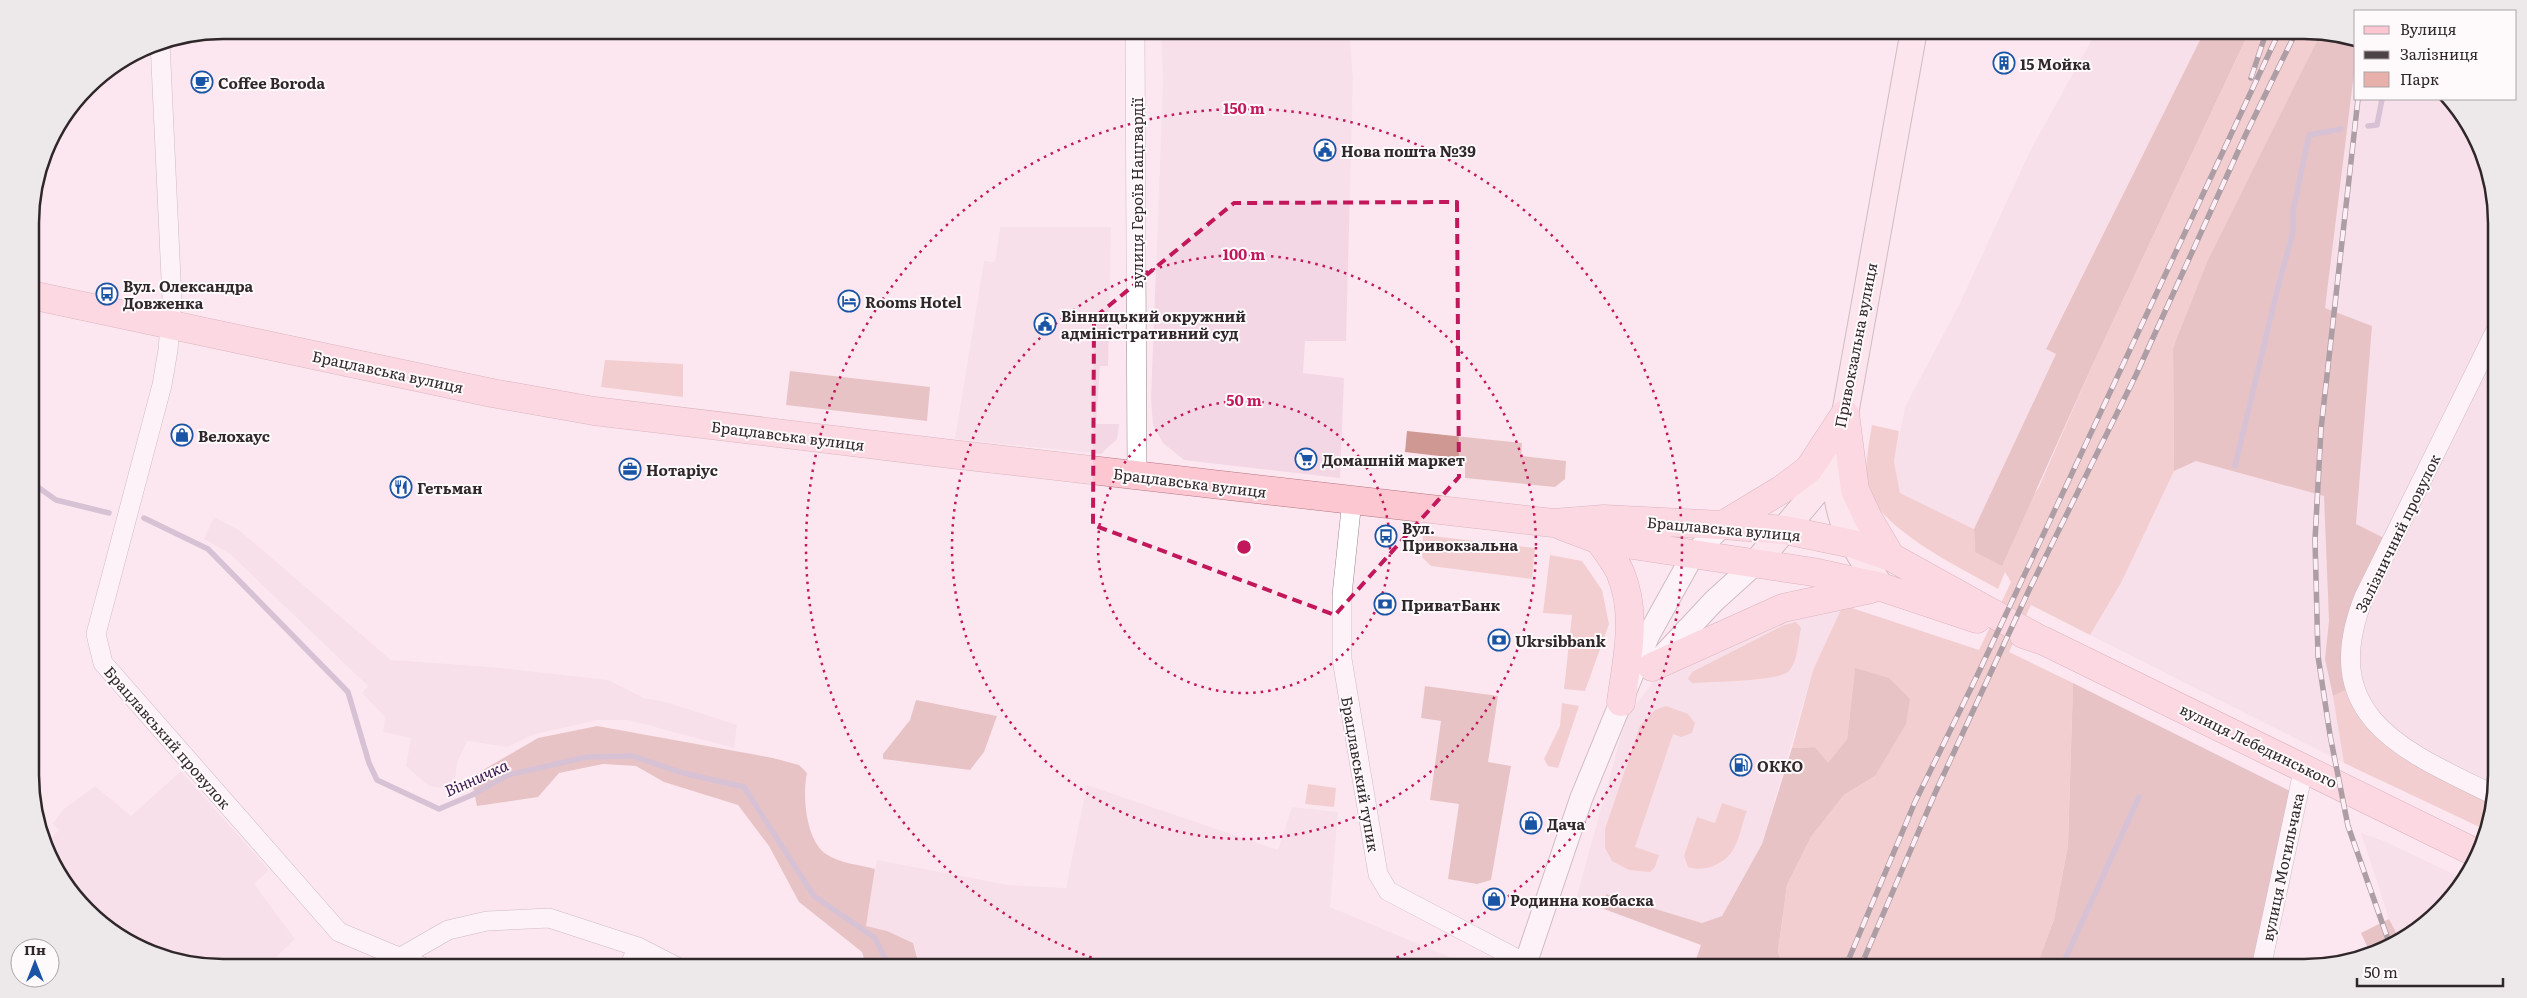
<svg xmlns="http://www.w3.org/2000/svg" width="2527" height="998" font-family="Literata,serif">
<rect width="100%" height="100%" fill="#fce7f0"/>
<path fill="#f4d7e4" d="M1161,30H1349L1353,78L1346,341H1305L1303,373L1344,378L1340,478L1184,460L1163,443L1153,425L1151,399L1163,83Z
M2097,30H2205L2046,348L2056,354L1974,529L1900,493L1894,462L1905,407L1960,303L2030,151Z
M2356,39V99H2451L2482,149L2495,197L2497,775L2488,831L2328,755L2090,635L2121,583Z
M1000,227H1111L1108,366H1100L1096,424H1119L1117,439L1101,454L955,439L984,261L995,262Z
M214,517L239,530L391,660L492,667L608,680L644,698L666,702L737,725L734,748L628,720H598L535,734L507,747L467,741L457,763L454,791L429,786L406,766L411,738L383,732L385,717L362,693L368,686L230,554L204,539Z
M1843,605L1813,670L1762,844L1722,916L1702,923L1606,894L1604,909L1576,899L1626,718L1658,676L1785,617Z
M181,771L269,870L254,884L295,939L274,959L280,968H223L161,958L115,935L78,902L50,860L45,846L59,830L52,824L64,809L95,786L131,816Z
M1087,785L1278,850L1292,807L1338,812L1330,907L1476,968H920L916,949L866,926L877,860L1008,885L1066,888Z
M2361,833L2386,842L2464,879L2457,892L2421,928L2400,940L2389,919Z"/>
<path fill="#e8b0aa" d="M2250,30H2304L2341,36L2173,347L2174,471L2121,583L2090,635L2031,605L2009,652L2073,683L2068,845L2054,919L2038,963L2036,968H1782L1778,951L1787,885L1811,837L1844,795L1875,776L1855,669L1847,739L1828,764L1815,747L1792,748L1813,670L1843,605L1979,650L2011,582L2005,572L1998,589C1962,569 1886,532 1870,494C1862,476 1869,444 1872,425L1899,431L1894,462L1900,493L1974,529L1975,552L2038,489L2092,366Z
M605,360L683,364V397L601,387Z
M1423,535L1535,548L1532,579L1431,566L1422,557Z
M1550,555L1582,561L1602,590L1609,624L1585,691L1564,689L1572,615L1543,613Z
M1796,622L1801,628C1798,641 1798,663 1788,672C1777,681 1709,682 1692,683L1688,679L1692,672L1784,625Z
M2354,686L2365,711L2494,795L2488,831L2344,763L2333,696Z
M1562,703L1579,706L1558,768L1548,766L1544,759L1560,726Z
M1666,706L1688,714L1695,723L1692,733L1681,737L1673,734L1635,847L1659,855L1655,867L1650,872L1629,870L1612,861L1605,848V829L1640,726L1655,710Z
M1308,784L1336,788L1334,807L1305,804Z
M1722,803L1747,811C1742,823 1739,843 1731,853C1721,866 1702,872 1688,867L1684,856L1697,817L1715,823Z"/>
<path fill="#d09892" d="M2205,30H2250L2092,366L2002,566L1975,552L1974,529L2056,354L2046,349Z
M2321,33L2356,39V57L2325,308L2372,326L2356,524L2392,542L2364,597L2354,686L2333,696L2325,659L2329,621L2324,496L2196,461L2174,471L2173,348L2208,260Z
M790,371L930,387L927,421L786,405Z
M1407,431L1522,443L1521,456L1566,461L1565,479L1555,487L1465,478V459L1405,452Z
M1855,668L1889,678L1910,699L1906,724L1875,776L1844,795L1811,837L1787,885L1778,951L1782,968H1693L1701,945L1604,909L1606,894L1702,923L1722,916L1762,844L1792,748L1815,747L1828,763L1847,739Z
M2073,683L2298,795L2261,968H2036L2054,919L2068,845Z
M1425,686L1498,696L1488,762L1511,766L1491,880L1477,884L1448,879L1459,804L1430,800L1441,721L1421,718Z
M916,700L997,716L984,752L970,770L883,759V754L910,720Z
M597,726L773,758L799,765L807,773C802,796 806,840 826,854C838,863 861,865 875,869L866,926L887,931L913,943L920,968H867L862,952L799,902L769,846L738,805L664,782L636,766L603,764L559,773L538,797L477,806L471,777L538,738Z
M2389,919L2400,940L2371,955L2361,933Z"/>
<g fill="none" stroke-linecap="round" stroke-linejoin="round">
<path stroke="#aa94b4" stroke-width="5.5" d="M2368,126L2377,125L2382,99
M2235,466L2278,287L2293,232V211L2309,135L2341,129
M32,483L56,500L109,513
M144,518L208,549L348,692L369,763L377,780L439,809L472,795L508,775L587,757L633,756L683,773L744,787L814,896L875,938L890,968
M2061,968L2139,797"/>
<g stroke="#99868e" stroke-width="20">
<path id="minor" d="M1135,30L1137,475
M160,42L172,300L168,350L162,385L96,634L103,663L339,932L425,968
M1352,500L1342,595V659L1378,874L1388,891L1525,963
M2494,795C2404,751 2316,717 2364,597L2496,330
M401,957L448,930L487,921L549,918L638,947L679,968
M628,968L638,947
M2261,968L2304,767"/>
</g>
<g stroke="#99868e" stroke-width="24">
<path id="tertiary" d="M1656,663L1714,601L1756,563
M1524,968L1581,799L1648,636L1693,555L1723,525"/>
</g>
<g stroke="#99868e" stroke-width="28">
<path id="secondary" d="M1840,457C1839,469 1836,481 1837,492C1840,529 1861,557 1881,587
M1756,563L1819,488L1845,414L1914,30"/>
</g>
<g stroke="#b47682" stroke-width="29">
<path id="primary" d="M31,295L492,393L594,411L951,454L1553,523L1604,519L1723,525L1785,530L1853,544L1891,557L2039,639
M1845,414L1855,490L1868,518L1891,557
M1723,525L1781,490L1809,469L1845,414
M1562,526L1599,540L1813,572L1881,587L1977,619
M1599,540C1606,550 1615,561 1620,572C1638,614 1627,658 1621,702
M2023,634L2044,641L2478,854
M1652,667L1783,608L1871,589"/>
</g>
<use href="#minor" stroke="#fff" stroke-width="19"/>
<use href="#tertiary" stroke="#fff" stroke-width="22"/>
<use href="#secondary" stroke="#fee3e8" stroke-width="26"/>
<use href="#primary" stroke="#fdc7d1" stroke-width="28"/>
<g stroke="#4e4448" stroke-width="5.5">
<path id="rail" d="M2251,78L2267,30
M2358,99L2321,429L2315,540L2318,656L2330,735L2348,826L2390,945
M1845,968L1915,802L1976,678L2280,30
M1860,968L1936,791L2029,590L2136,375L2246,134L2297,30"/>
</g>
<use href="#rail" stroke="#fef9fb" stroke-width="4" stroke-dasharray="11" stroke-linecap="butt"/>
</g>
<path d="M0 0H2527V998H0ZM1457,202L1459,477L1335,615L1093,525L1094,318L1234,203Z" fill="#fce7f0" fill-opacity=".55" fill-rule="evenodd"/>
<path fill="none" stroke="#c2185b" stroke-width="4" stroke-dasharray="10 6" stroke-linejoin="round" d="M1457,202L1459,477L1335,615L1093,525L1094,318L1234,203Z"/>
<g fill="none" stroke="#c2185b" stroke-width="2.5" stroke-dasharray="2.5 5">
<circle cx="1244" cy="547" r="146"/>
<circle cx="1244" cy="547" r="292"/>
<path d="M1120 967A438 438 0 1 1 1368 967"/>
</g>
<defs>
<g id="building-ring" transform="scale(1.125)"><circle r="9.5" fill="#fef9fb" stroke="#1a54a5" stroke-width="1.5"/><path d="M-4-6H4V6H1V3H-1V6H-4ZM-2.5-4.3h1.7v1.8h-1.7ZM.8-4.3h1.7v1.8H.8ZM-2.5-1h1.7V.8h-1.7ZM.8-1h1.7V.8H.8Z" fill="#1a54a5"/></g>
<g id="cafe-ring" transform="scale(1.125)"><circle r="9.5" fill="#fef9fb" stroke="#1a54a5" stroke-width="1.5"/><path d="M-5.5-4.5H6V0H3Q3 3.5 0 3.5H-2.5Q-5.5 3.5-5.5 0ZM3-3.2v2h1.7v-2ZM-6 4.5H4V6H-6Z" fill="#1a54a5"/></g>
<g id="civic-ring" transform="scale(1.125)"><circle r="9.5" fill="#fef9fb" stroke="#1a54a5" stroke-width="1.5"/><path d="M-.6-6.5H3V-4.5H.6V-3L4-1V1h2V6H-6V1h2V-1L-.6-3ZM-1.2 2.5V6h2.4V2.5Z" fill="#1a54a5"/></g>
<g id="bus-ring" transform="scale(1.125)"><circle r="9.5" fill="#fef9fb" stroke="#1a54a5" stroke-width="1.5"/><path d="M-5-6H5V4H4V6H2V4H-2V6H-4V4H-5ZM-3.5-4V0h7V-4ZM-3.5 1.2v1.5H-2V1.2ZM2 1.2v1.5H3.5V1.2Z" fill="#1a54a5"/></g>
<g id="hotel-ring" transform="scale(1.125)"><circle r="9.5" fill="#fef9fb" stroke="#1a54a5" stroke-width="1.5"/><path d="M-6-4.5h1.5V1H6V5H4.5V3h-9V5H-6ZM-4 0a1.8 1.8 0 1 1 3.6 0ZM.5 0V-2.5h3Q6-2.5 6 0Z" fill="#1a54a5"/></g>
<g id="shop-ring" transform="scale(1.125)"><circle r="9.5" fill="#fef9fb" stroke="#1a54a5" stroke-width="1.5"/><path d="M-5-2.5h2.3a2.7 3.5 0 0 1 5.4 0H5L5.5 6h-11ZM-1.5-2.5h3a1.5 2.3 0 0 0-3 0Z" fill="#1a54a5"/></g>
<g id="supermarket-ring" transform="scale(1.125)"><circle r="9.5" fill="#fef9fb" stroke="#1a54a5" stroke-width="1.5"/><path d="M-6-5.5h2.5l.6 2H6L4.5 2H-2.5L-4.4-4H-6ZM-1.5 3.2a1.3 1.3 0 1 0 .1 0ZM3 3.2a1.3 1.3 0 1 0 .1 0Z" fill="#1a54a5"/></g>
<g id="office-ring" transform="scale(1.125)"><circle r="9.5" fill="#fef9fb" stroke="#1a54a5" stroke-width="1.5"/><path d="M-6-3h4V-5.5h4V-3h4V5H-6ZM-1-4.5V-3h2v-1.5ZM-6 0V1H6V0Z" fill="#1a54a5"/></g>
<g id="restaurant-ring" transform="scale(1.125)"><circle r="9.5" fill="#fef9fb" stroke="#1a54a5" stroke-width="1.5"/><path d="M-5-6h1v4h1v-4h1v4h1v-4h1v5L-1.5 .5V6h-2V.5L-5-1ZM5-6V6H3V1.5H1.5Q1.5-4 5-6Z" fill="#1a54a5"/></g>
<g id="bank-ring" transform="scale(1.125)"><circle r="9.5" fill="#fef9fb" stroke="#1a54a5" stroke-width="1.5"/><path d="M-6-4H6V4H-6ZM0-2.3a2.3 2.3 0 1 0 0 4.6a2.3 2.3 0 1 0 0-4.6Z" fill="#1a54a5"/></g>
<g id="fuel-ring" transform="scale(1.125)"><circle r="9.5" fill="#fef9fb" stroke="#1a54a5" stroke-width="1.5"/><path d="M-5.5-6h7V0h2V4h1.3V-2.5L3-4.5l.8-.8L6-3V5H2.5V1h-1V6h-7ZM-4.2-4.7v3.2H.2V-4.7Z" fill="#1a54a5"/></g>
</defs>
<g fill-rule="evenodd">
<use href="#building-ring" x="2004" y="63"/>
<use href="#cafe-ring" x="202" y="82"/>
<use href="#civic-ring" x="1325" y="150"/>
<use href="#bus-ring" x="107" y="294"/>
<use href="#hotel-ring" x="849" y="301"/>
<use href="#civic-ring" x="1045" y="324"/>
<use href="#shop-ring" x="182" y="435"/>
<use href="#supermarket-ring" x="1306" y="459"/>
<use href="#office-ring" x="630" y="469"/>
<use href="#restaurant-ring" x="401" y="487"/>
<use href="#bus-ring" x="1386" y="536"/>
<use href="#bank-ring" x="1385" y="604"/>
<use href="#bank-ring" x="1499" y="640"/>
<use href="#fuel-ring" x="1741" y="765"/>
<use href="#shop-ring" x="1531" y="823"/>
<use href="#shop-ring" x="1494" y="899"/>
</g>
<g text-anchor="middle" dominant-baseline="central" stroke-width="4" stroke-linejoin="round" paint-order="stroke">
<g font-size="15" font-weight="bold" fill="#2f272a" stroke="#fef9fb" text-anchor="start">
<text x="2020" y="63">15 Мойка</text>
<text x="218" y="82">Coffee Boroda</text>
<text x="1341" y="150">Нова пошта №39</text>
<text x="123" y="285">Вул. Олександра<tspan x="123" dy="17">Довженка</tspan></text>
<text x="865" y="301">Rooms Hotel</text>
<text x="1061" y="315">Вінницький окружний<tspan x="1061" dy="17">адміністративний суд</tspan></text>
<text x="198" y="435">Велохаус</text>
<text x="1322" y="459">Домашній маркет</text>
<text x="646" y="469">Нотаріус</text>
<text x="417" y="487">Гетьман</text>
<text x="1402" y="527">Вул.<tspan x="1402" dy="17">Привокзальна</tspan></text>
<text x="1401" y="604">ПриватБанк</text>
<text x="1515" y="640">Ukrsibbank</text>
<text x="1757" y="765">ОККО</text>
<text x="1547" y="823">Дача</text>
<text x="1510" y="899">Родинна ковбаска</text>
</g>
<g font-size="15" fill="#2f272a" stroke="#fef9fb">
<text transform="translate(1136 193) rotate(-90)">вулиця Героїв Нацгвардії</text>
<text transform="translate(1855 345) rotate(-79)">Привокзальна вулиця</text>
<text transform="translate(388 371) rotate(12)">Брацлавська вулиця</text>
<text transform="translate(788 435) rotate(7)">Брацлавська вулиця</text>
<text transform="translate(1190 482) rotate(7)">Брацлавська вулиця</text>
<text transform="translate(1724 528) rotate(5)">Брацлавська вулиця</text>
<text transform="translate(2397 533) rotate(-64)">Залізничний провулок</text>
<text transform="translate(168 737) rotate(49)">Брацлавський провулок</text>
<text transform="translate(2259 745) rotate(26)">вулиця Лебединського</text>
<text transform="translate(1361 774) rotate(80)">Брацлавський тупик</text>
<text transform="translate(2282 867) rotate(-78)">вулиця Могильчака</text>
</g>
<g font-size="16" font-style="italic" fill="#3a164b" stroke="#fef9fb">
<text transform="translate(476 777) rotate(-24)">Вінничка</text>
</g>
</g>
<path d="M0 0H2527V998H0ZM223 39H2304A184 184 0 0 1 2488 223V775A184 184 0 0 1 2304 959H223A184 184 0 0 1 39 775V223A184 184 0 0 1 223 39Z" fill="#ede8ea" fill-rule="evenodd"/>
<path fill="none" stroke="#2f272a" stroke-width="2.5" d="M223 39H2304A184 184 0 0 1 2488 223V775A184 184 0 0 1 2304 959H223A184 184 0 0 1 39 775V223A184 184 0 0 1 223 39Z"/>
<circle cx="1244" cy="547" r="8" fill="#c2185b" stroke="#fef9fb" stroke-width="2.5"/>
<g font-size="15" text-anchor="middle" font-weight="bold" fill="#c2185b" stroke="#fef9fb" stroke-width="4" stroke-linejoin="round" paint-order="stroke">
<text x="1244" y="114">150 m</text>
<text x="1244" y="260">100 m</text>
<text x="1244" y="406">50 m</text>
</g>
<rect x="2354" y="10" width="162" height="90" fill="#fef9fb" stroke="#aba5a7"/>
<rect x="2364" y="26" width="25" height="8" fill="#fdc7d1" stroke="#aba5a7"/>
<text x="2400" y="35" font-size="15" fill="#2f272a">Вулиця</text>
<rect x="2364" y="51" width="25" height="8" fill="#4e4448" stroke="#aba5a7"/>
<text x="2400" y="60" font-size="15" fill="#2f272a">Залізниця</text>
<rect x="2364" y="72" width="25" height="15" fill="#e8b0aa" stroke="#aba5a7"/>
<text x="2400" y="85" font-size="15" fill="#2f272a">Парк</text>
<g transform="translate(35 963)"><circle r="24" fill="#fef9fb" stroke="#aba5a7"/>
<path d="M0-4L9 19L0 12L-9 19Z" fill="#1a54a5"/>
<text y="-8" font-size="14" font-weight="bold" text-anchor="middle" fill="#2f272a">Пн</text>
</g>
<path d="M2357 978v8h146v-8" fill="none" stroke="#2f272a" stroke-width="2.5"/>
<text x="2364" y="978" font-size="15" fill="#2f272a" stroke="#fef9fb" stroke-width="4" paint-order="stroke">50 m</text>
</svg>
